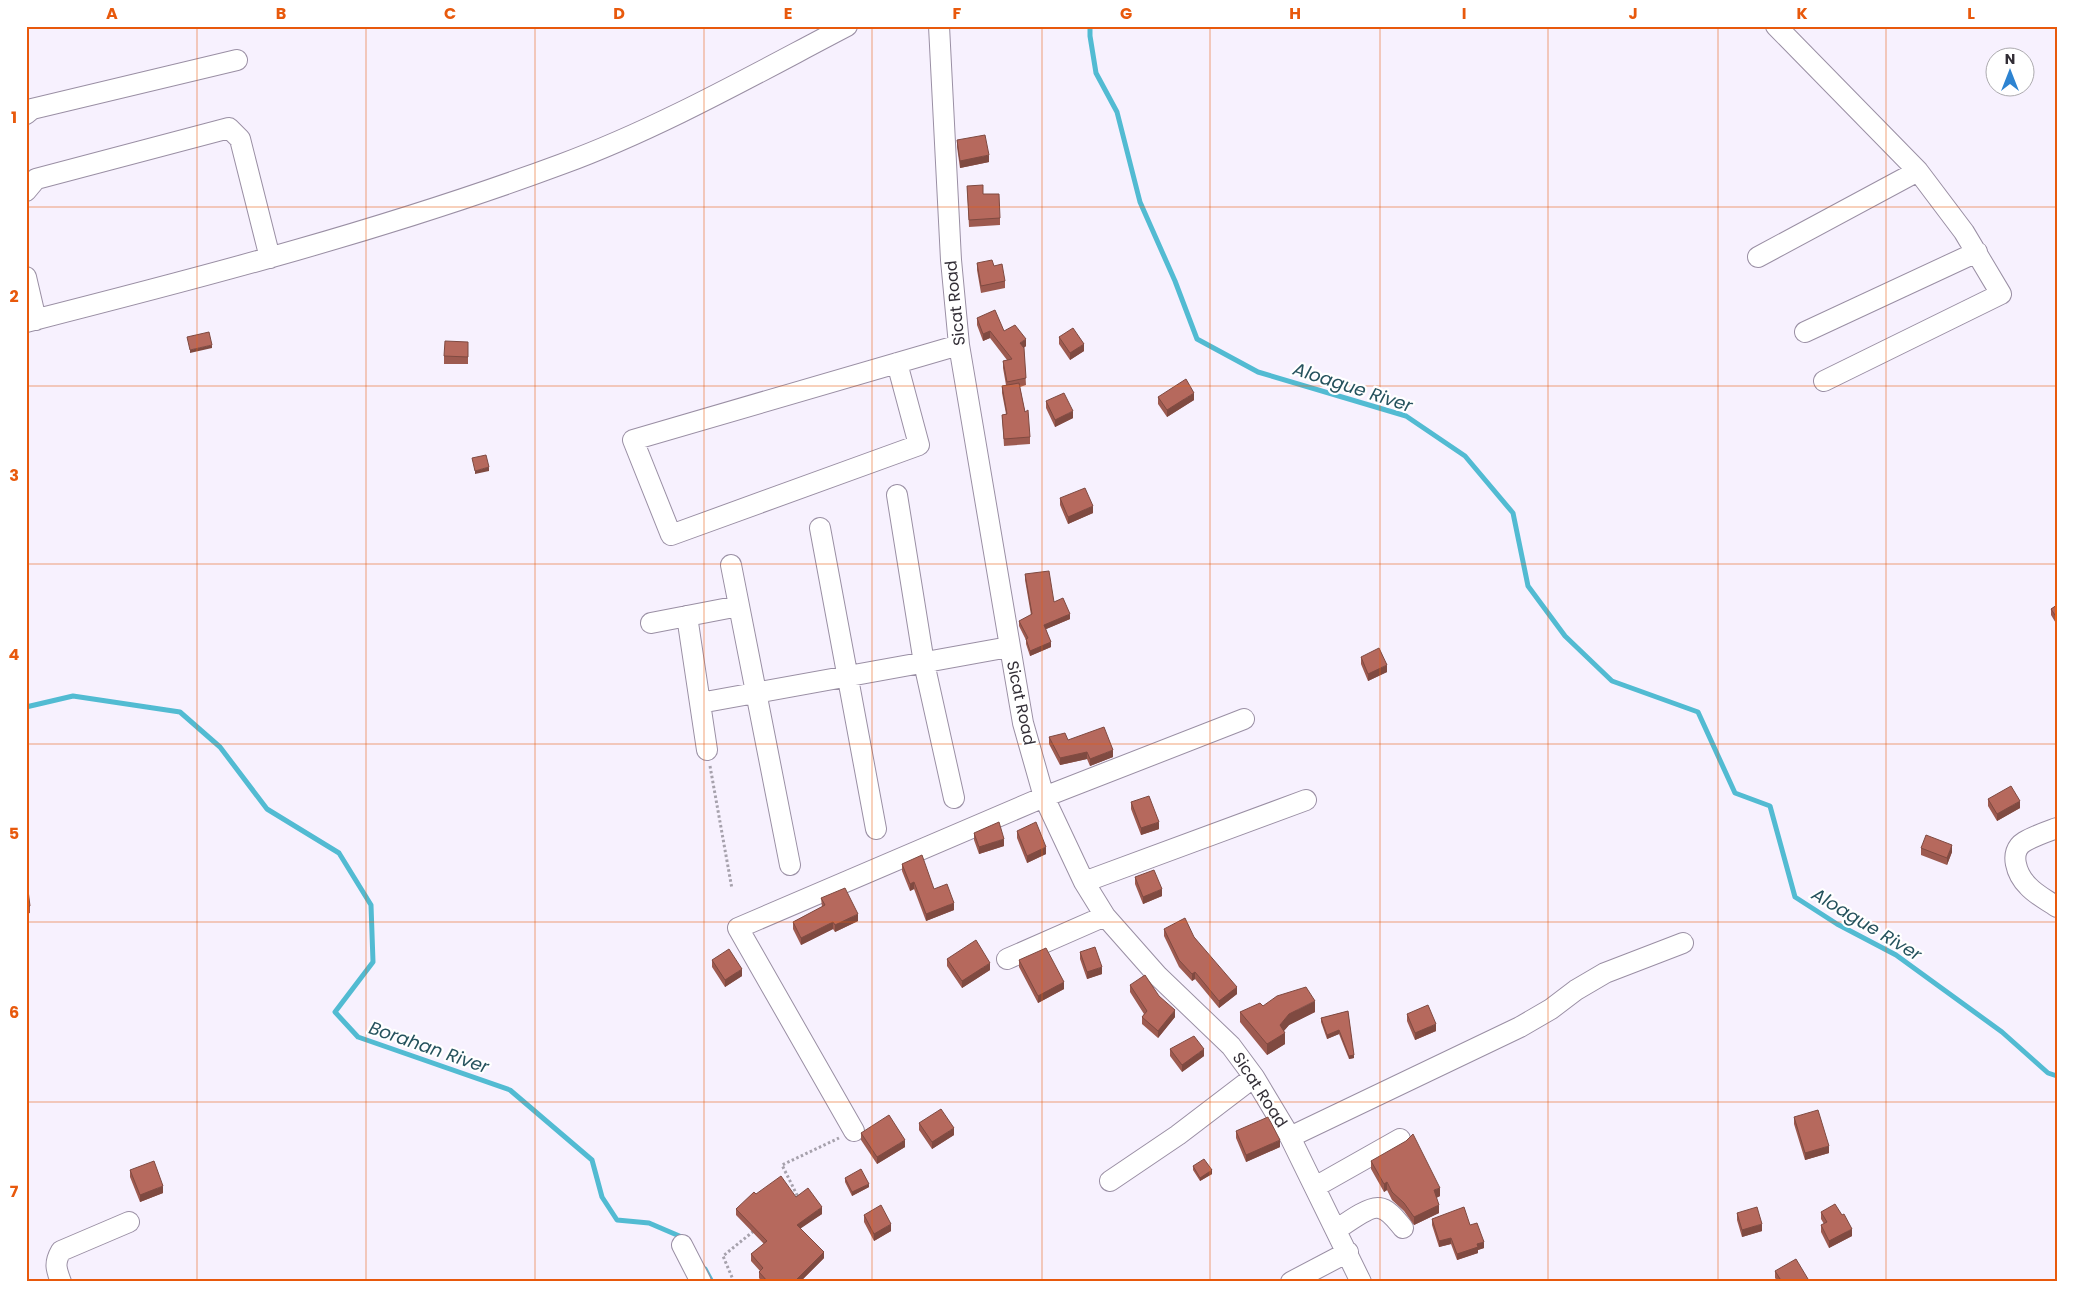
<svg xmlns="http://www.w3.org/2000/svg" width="2083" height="1308" font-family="Poppins,sans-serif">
<rect width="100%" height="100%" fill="#f7f1fe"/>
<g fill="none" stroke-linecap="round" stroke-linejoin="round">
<path stroke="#52bbd2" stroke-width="5" d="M1090,26V36L1096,73L1117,112L1140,202L1175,281L1197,339L1258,372L1406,416L1465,456L1513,513L1528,586L1565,636L1612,681L1698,712L1735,793L1770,806L1795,897L1837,924L1896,955L2002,1032L2048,1073L2057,1076
M26,707L73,696L180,712L220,747L267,809L339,853L371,905L373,962L335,1012L358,1037L510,1090L592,1160L602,1197L617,1220L649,1223L684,1238
M705,1269L712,1282"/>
<g stroke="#9a8fa4" stroke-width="22">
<path id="minor" d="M939,26L951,260L959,345L1016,682L1023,723L1044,797L1084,882L1105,916L1158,976L1231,1046L1254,1077L1290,1137L1361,1282
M1776,26L1918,171L1964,232L2001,294L1824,381
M26,114L32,109L237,60
M26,191L36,179L229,128L240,139L270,258
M1758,257L1918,171
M26,277L36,320
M26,322C207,276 387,229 562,164C660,128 755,74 847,26
M1805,332L1977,252
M897,363L919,445L671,535L633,440L959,345
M897,495L924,663L954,798
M820,528L876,829
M731,565L790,865
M687,616L707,750
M651,623L739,606
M700,703L1009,647
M2057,828C2046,832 2034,836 2024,842C2008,852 2017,875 2028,886C2036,895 2047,900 2057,907
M1084,882L1306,800
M1007,959L1105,916
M854,1131L738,928L1044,797L1244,719
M1290,1137L1520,1027L1551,1009L1576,990L1605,973L1683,943
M1110,1181L1178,1135L1254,1077
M1315,1187L1400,1139
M1336,1230C1345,1224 1369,1206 1379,1208C1389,1209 1397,1221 1403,1228
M682,1245L701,1282
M61,1282C56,1269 54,1263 61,1251L129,1222
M1291,1282L1348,1252"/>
</g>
<path stroke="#a6a1ac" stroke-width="3" stroke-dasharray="2.5 2.5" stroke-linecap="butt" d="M710,766L732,889
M793,1199L797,1195L782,1165L839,1138
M734,1282L723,1256L755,1230"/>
<use href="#minor" stroke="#fff" stroke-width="20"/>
</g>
<path fill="#9d5a50" d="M957,140L989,162L960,168L957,147Z
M967,186L983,194L1000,218V225L969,227Z
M977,263L994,266L1005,281V288L981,293L977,270Z
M977,318L1004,331L1026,346L1024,348L1026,385L1020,387L1030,437V444L1004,446L1002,415L1006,414L1002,393V386L1006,385L1003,368V361L1007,360L990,338L983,341L977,325Z
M1059,337L1084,351L1070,360L1059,344Z
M468,342V364H444V356Z
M1158,397L1194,400L1167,417L1158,404Z
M1046,401L1073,418L1055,427L1046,408Z
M1060,498L1093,513L1068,524L1060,505Z
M1025,574L1054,602L1070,619L1046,629L1051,647L1030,656L1026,644V640L1019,626V621L1031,615L1025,580Z
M2057,605V625L2051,615V609Z
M1361,657L1387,672L1368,681L1361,664Z
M1049,737L1068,740L1113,757L1090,766L1087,759L1060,765L1049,744Z
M1988,799L2020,808L1997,821L1988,806Z
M1131,802L1159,829L1141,835L1131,809Z
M1017,831L1046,854L1027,863L1017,838Z
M974,833L1004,846L979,854L974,840Z
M1921,848L1952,852L1947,865L1921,855Z
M902,864L954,910L926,921L914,889L910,891L902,871Z
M1135,877L1162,896L1143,904L1135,884Z
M26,891L30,906V913L26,914Z
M821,898L858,921L835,932L833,929L801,945L793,929V922L822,907Z
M1164,929L1194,937L1237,994L1219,1008L1195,979L1192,981L1179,967L1164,936Z
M1080,952L1102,974L1087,979L1080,959Z
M947,959L990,970L962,988L947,966Z
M712,960L742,976L725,987L712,967Z
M1019,960L1064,989L1038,1003L1019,967Z
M1130,985L1175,1017L1158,1038L1142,1024V1017L1144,1014L1130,992Z
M1263,1006L1315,1012L1289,1025L1284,1031L1285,1044L1267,1055L1240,1022V1012Z
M1348,1011L1354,1058L1349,1059L1339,1034L1327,1039L1321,1022V1018Z
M1407,1014L1436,1031L1415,1040L1407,1021Z
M1170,1049L1204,1056L1182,1072L1170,1056Z
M1794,1117L1829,1153L1805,1160L1794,1124Z
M919,1123L954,1135L932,1149L919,1130Z
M1236,1131L1280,1147L1246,1162L1236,1138Z
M861,1133L905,1147L877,1164L861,1140Z
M1371,1161L1440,1196L1436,1198L1439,1213L1414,1225L1404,1211L1392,1200L1387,1190L1384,1192L1371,1169Z
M1193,1166L1212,1174L1200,1181L1193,1170Z
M130,1170L163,1193L140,1202L130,1177Z
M845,1178L869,1187L852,1196L845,1182Z
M756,1194L796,1197L822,1214L800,1228L824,1258L800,1282H762L759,1278V1272L760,1271L751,1261V1254L764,1244L736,1215V1209Z
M1821,1212L1852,1236L1829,1248L1821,1232V1225L1824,1224L1821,1219Z
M1737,1213L1762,1231L1742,1237L1737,1220Z
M864,1215L891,1231L874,1241L864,1222Z
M1432,1219L1470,1225L1484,1248L1478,1250V1253L1457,1260L1451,1244L1439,1247L1432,1225Z
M1775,1271L1808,1282H1778L1775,1278Z"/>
<path fill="#7f4a41" d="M989,155V162L960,168V161Z
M990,331V338L983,341V334Z
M1026,339V346L1020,350V343Z
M1084,344V351L1070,360V353Z
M212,345V348L190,353V350Z
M1194,393V400L1167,417V410Z
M1073,411V418L1055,427V420Z
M489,467V471L475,474V471Z
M1093,506V513L1068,524V517Z
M1070,614V619L1044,630V625Z
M1051,642V647L1030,656V651Z
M1387,665V672L1368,681V674Z
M1113,750V757L1090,766V759Z
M1087,752V759L1060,765V758Z
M2020,801V808L1997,821V814Z
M1159,822V829L1141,835V828Z
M1004,839V846L979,854V847Z
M1952,845V852L1947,865V858Z
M1046,847V854L1027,863V856Z
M914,882V889L910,891V884Z
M1162,889V896L1143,904V897Z
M954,903V910L926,921V914Z
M858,914V921L835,932V925Z
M833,922V929L801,945V938Z
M990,963V970L962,988V981Z
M1102,967V974L1087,979V972Z
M742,969V976L725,987V980Z
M1195,972V979L1192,981V974Z
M1064,982V989L1038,1003V996Z
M1237,987V994L1219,1008V1001Z
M1315,1001V1012L1289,1025L1280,1035V1025L1289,1014Z
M1175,1010V1017L1158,1038V1031Z
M1436,1024V1031L1415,1040V1033Z
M1339,1030V1034L1327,1039V1035Z
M1285,1033V1044L1267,1055V1044Z
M1204,1049V1056L1182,1072V1065Z
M1354,1055V1058L1349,1059V1056Z
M954,1128V1135L932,1149V1142Z
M905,1140V1147L877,1164V1157Z
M1280,1140V1147L1246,1162V1155Z
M1829,1146V1153L1805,1160V1153Z
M1212,1170V1174L1200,1181V1178Z
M1387,1182V1190L1384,1192V1184Z
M869,1184V1187L852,1196V1192Z
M163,1186V1193L140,1202V1195Z
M1440,1188V1196L1434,1199V1190Z
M1439,1205V1213L1414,1225V1217Z
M822,1207V1214L797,1231V1225Z
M891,1224V1231L874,1241V1234Z
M1762,1224V1231L1742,1237V1230Z
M1852,1229V1236L1829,1248V1241Z
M1451,1238V1244L1439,1247V1241Z
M1484,1242V1248L1478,1250V1253L1457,1260V1254L1477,1244Z
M824,1252V1258L800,1282H794Z"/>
<path fill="#b6695d" stroke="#7f4a41" d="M985,135L989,155L960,161L957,140Z
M983,185V194H999L1000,218L969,220L967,186Z
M992,260L994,266L1002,264L1005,281L981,286L977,263Z
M995,310L1004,331L1015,325L1026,339L1020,343L1024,348L1026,378L1007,382L1003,361L1012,359L990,331L983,334L977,318Z
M1073,328L1084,344L1070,353L1059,337Z
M209,332L212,345L190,350L187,337Z
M445,341L468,342V357L444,356Z
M1186,379L1194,393L1167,410L1158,397Z
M1019,383L1025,412L1028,410L1030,437L1004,439L1002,415L1007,414L1002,386Z
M1064,393L1073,411L1055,420L1046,401Z
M486,455L489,467L475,471L472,458Z
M1085,488L1093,506L1068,517L1060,498Z
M1049,571L1054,602L1063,598L1070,614L1044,625L1051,642L1030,651L1026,639L1028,638L1019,621L1032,614L1025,574Z
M2057,605V618L2051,609Z
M1379,648L1387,665L1368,674L1361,657Z
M1104,727L1113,750L1090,759L1087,752L1060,758L1049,737L1065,733L1068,740Z
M2011,786L2020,801L1997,814L1988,799Z
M1149,796L1159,822L1141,828L1131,802Z
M999,822L1004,839L979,847L974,833Z
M1036,822L1046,847L1027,856L1017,831Z
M1926,835L1952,845L1947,858L1921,848Z
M922,855L934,889L947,884L954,903L926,914L914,882L910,884L902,864Z
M1154,870L1162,889L1143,897L1135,877Z
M845,888L858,914L835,925L833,922L801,938L793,922L825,905L821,898Z
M28,890L30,906L26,907V891Z
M1185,918L1194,937L1237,987L1219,1001L1195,972L1192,974L1179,960L1164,929Z
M976,940L990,963L962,981L947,959Z
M1095,947L1102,967L1087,972L1080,952Z
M1046,948L1064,982L1038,996L1019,960Z
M729,949L742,969L725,980L712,960Z
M1145,975L1159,996L1175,1010L1158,1031L1142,1017L1147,1011L1130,985Z
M1306,987L1315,1001L1289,1014L1280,1025L1285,1033L1267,1044L1240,1012L1260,1003L1263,1006L1277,996Z
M1428,1005L1436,1024L1415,1033L1407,1014Z
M1348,1011L1354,1055L1349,1056L1339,1030L1327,1035L1321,1018Z
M1194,1036L1204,1049L1182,1065L1170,1049Z
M941,1109L954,1128L932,1142L919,1123Z
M1818,1110L1829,1146L1805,1153L1794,1117Z
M889,1115L905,1140L877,1157L861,1133Z
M1268,1117L1280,1140L1246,1155L1236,1131Z
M1413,1134L1440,1188L1434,1190L1439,1205L1414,1217L1404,1203L1392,1192L1387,1182L1384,1184L1371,1161L1406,1141Z
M1204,1159L1212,1170L1200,1178L1193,1166Z
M154,1161L163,1186L140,1195L130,1170Z
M861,1169L869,1184L852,1192L845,1178Z
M781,1176L796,1197L808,1188L822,1207L797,1225L824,1252L794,1282H768L759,1272L763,1268L751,1254L767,1241L736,1209L754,1192L756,1194Z
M1835,1204L1842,1215L1844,1214L1852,1229L1829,1241L1821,1225L1827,1222L1821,1212Z
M881,1205L891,1224L874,1234L864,1215Z
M1464,1207L1470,1225L1477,1223L1484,1242L1477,1244L1478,1247L1457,1254L1451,1238L1439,1241L1432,1219Z
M1757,1207L1762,1224L1742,1230L1737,1213Z
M1796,1259L1808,1279L1803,1282H1782L1775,1271Z"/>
<path fill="none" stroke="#e8590c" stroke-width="1" stroke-opacity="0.55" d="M197,26V1282M366,26V1282M535,26V1282M704,26V1282M872,26V1282M1042,26V1282M1210,26V1282M1380,26V1282M1548,26V1282M1718,26V1282M1886,26V1282M26,207H2057M26,386H2057M26,564H2057M26,744H2057M26,922H2057M26,1102H2057"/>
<g text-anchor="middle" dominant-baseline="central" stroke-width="4.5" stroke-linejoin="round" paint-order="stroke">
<g font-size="16" fill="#322e36" stroke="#fff">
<text transform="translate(955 303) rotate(-96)">Sicat Road</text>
<text transform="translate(1021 703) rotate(78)">Sicat Road</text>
<text transform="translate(1260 1090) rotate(57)">Sicat Road</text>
</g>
<g font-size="18" font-style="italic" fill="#25525d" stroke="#fff">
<text transform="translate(1353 387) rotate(18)">Aloague River</text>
<text transform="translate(1867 924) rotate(31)">Aloague River</text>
<text transform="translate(429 1047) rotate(19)">Borahan River</text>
</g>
</g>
<rect width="2083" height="1308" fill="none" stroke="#ffffff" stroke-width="55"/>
<g transform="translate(2010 72)"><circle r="24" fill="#ffffff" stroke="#adabaf"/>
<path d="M0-4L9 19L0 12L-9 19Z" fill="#2d83d1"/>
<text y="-8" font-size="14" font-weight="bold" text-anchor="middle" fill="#322e36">N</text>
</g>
<rect x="28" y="28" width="2028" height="1252" fill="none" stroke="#e8590c" stroke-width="2"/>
<g font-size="16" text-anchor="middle" font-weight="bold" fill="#e8590c">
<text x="112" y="19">A</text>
<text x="281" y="19">B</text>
<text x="450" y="19">C</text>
<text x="619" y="19">D</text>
<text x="788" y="19">E</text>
<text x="957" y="19">F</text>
<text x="1126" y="19">G</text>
<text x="1295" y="19">H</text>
<text x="1464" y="19">I</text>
<text x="1633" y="19">J</text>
<text x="1802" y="19">K</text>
<text x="1971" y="19">L</text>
<text x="14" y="123">1</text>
<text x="14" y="302">2</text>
<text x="14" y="481">3</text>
<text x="14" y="660">4</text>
<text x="14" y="839">5</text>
<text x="14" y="1018">6</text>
<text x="14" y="1197">7</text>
</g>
</svg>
